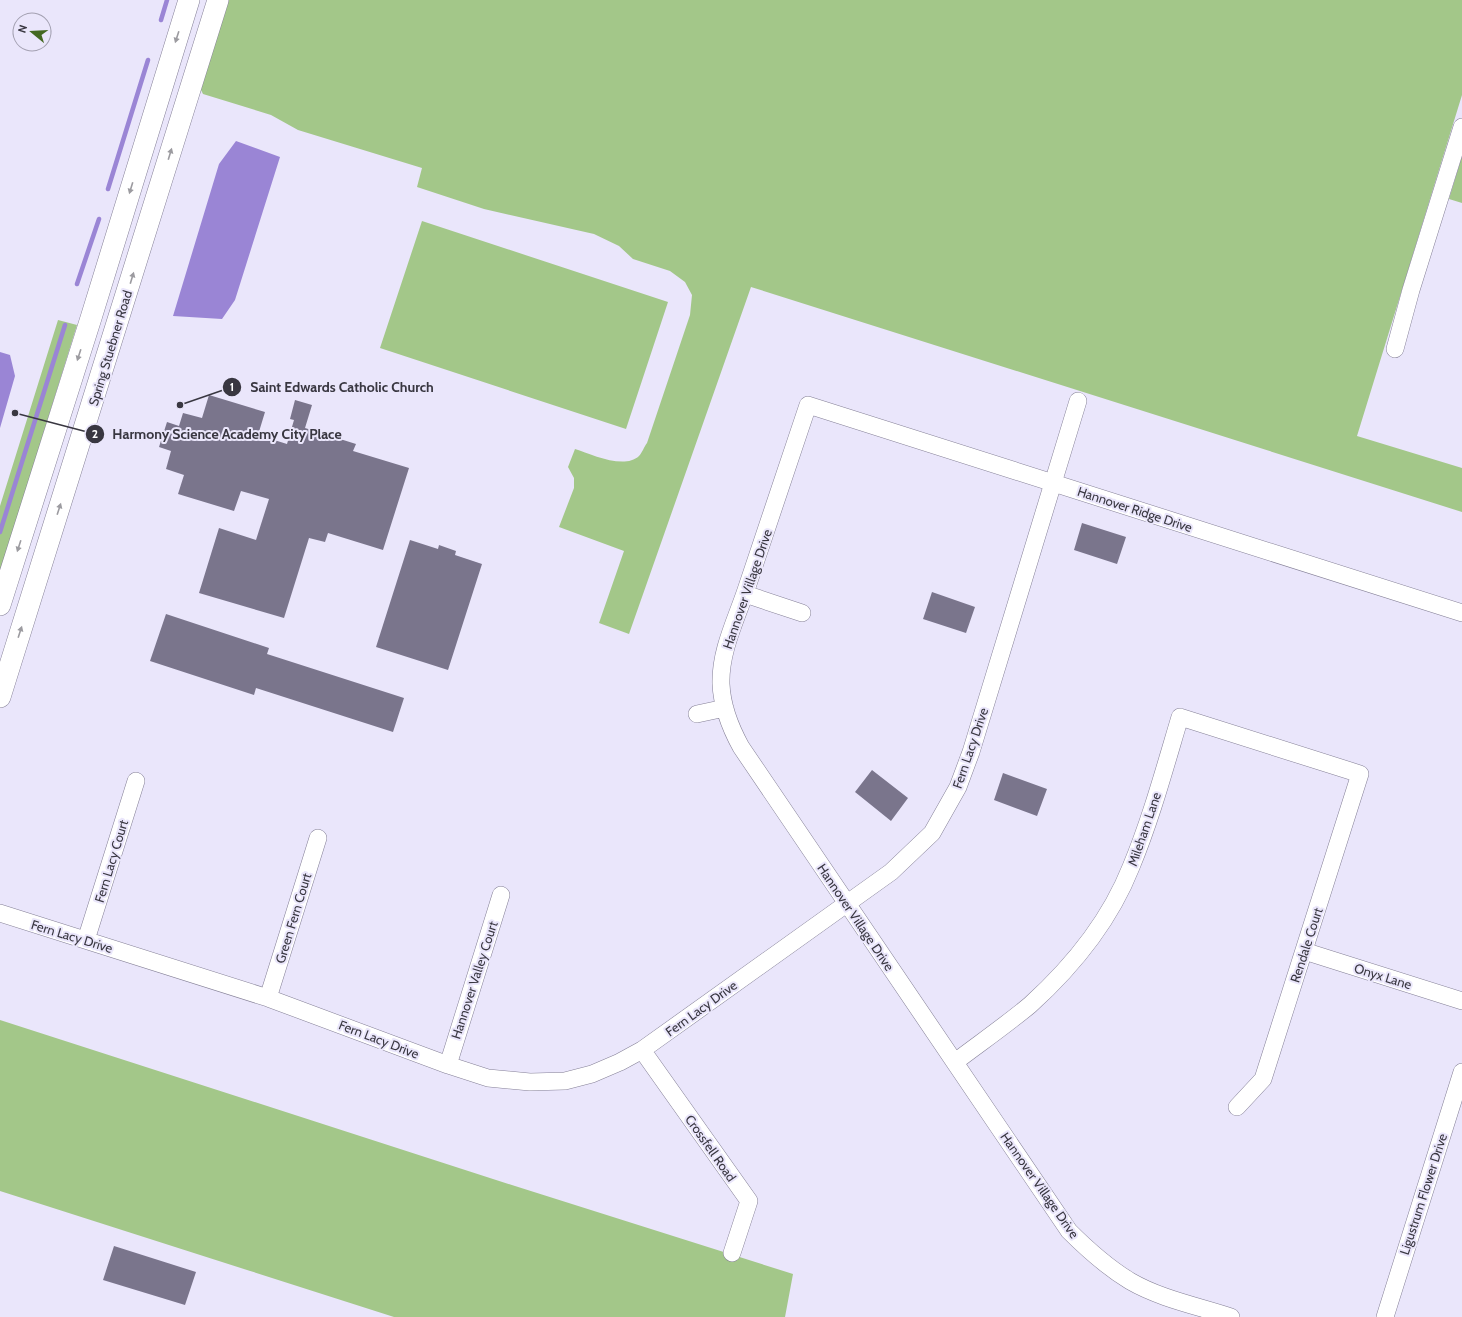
<svg xmlns="http://www.w3.org/2000/svg" width="1462" height="1317" font-family="Cabin,sans-serif">
<rect width="100%" height="100%" fill="#eae6fb"/>
<path fill="#a3c789" d="M225,0H1462V95L1357,436L1462,468V512L751,287L629,634L599,623L624,551L559,527L574,488V478L568,467L575,449C591,454 624,470 639,456C642,453 644,447 647,443L690,315L692,295L685,282L670,271L633,259L619,246L594,234L484,209L417,187L422,168L298,130L271,115L203,94L201,90Z
M1462,156V203L1449,199Z
M422,221L668,302L626,429L380,348Z
M58,320L77,325L0,573V506Z
M0,1020L515,1186L793,1274L785,1317H394L0,1191Z"/>
<path fill="#9a85d5" d="M236,141L280,157L235,300L222,319L173,316L219,164Z
M0,352L10,355L15,376L0,428Z"/>
<g fill="none" stroke-linecap="round" stroke-linejoin="round">
<path stroke="#9a85d5" stroke-width="4.5" d="M161,20L167,0
M108,189L148,60
M77,284L99,219
M0,532L65,325"/>
</g>
<path fill="#7a758c" d="M209,395L265,412L258,435L287,444L294,420L290,419L295,400L312,405L305,428L356,444L353,451L409,468L383,550L328,533L325,542L309,538L284,618L199,593L219,528L256,540L269,499L241,491L234,511L178,494L184,475L166,469L171,451L159,447L167,422L179,426L183,413L202,418Z
M1082,523L1126,537L1117,564L1074,550Z
M410,540L438,549L439,545L456,551L455,555L482,564L448,670L376,647Z
M932,592L975,607L966,633L923,619Z
M166,614L269,648L267,654L404,698L393,732L256,688L254,695L150,661Z
M872,770L908,798L891,821L855,792Z
M1003,773L1047,789L1037,816L994,800Z
M114,1246L196,1272L185,1305L103,1280Z"/>
<g fill="none" stroke-linecap="round" stroke-linejoin="round">
<g stroke="#858097" stroke-width="18">
<path id="minor" d="M1395,349L1411,290L1462,127
M745,594L802,613
M697,714L725,708
M0,913L268,998L448,1065L488,1078L530,1082L565,1081L592,1074L620,1062L642,1050L891,872L932,833L958,787L971,752L1078,401
M86,940L136,781
M1304,951L1462,1001
M268,998L318,838
M642,1050L749,1201L732,1253
M955,1062C980,1043 1006,1025 1030,1005C1072,967 1110,920 1131,867C1151,819 1165,767 1180,717L1360,774L1263,1079L1237,1107
M448,1065L501,895
M1231,1317C1198,1306 1161,1299 1130,1281C1107,1267 1088,1250 1069,1231L741,747C730,727 722,707 721,684C720,651 736,620 746,590C767,529 787,467 808,405L1462,613
M1385,1317L1462,1072"/>
</g>
<g stroke="#858097" stroke-width="22">
<path id="major" d="M0,605L91,318L189,0
M0,697L218,0"/>
</g>
<use href="#minor" stroke="#fff" stroke-width="17"/>
<use href="#major" stroke="#fff" stroke-width="21"/>
</g>
<defs><path id="oneway-solid" d="M-6-.8H1V-3.2L6.5 0L1 3.2V.8H-6Z"/></defs>
<g fill="#9c9ba0">
<use href="#oneway-solid" transform="translate(177 37) rotate(108)"/>
<use href="#oneway-solid" transform="translate(170 154) rotate(-73)"/>
<use href="#oneway-solid" transform="translate(131 188) rotate(107)"/>
<use href="#oneway-solid" transform="translate(132 278) rotate(-73)"/>
<use href="#oneway-solid" transform="translate(79 355) rotate(108)"/>
<use href="#oneway-solid" transform="translate(59 509) rotate(-72)"/>
<use href="#oneway-solid" transform="translate(19 546) rotate(108)"/>
<use href="#oneway-solid" transform="translate(20 632) rotate(-72)"/>
</g>
<g text-anchor="middle" dominant-baseline="central" stroke-width="4" stroke-linejoin="round" paint-order="stroke">
<g font-size="13" fill="#393741" stroke="#eae6fb">
<text transform="translate(110 348) rotate(-73)">Spring Stuebner Road</text>
<text transform="translate(1135 509) rotate(18)">Hannover Ridge Drive</text>
<text transform="translate(747 589) rotate(-71)">Hannover Village Drive</text>
<text transform="translate(970 748) rotate(-71)">Fern Lacy Drive</text>
<text transform="translate(1144 829) rotate(-71)">Mileham Lane</text>
<text transform="translate(111 861) rotate(-73)">Fern Lacy Court</text>
<text transform="translate(856 917) rotate(56)">Hannover Village Drive</text>
<text transform="translate(293 918) rotate(-73)">Green Fern Court</text>
<text transform="translate(72 936) rotate(17)">Fern Lacy Drive</text>
<text transform="translate(1306 945) rotate(-72)">Rendale Court</text>
<text transform="translate(1383 976) rotate(17)">Onyx Lane</text>
<text transform="translate(474 980) rotate(-72)">Hannover Valley Court</text>
<text transform="translate(701 1008) rotate(-36)">Fern Lacy Drive</text>
<text transform="translate(379 1039) rotate(21)">Fern Lacy Drive</text>
<text transform="translate(711 1148) rotate(55)">Crossfell Road</text>
<text transform="translate(1040 1185) rotate(55)">Hannover Village Drive</text>
<text transform="translate(1423 1194) rotate(-72)">Ligustrum Flower Drive</text>
</g>
</g>
<path fill="none" stroke="#393741" stroke-width="1.5" d="M180 405L232 387M15 413L95 434"/>
<g fill="#393741" stroke="#eae6fb" stroke-width="1.5">
<circle cx="180" cy="405" r="4"/>
<circle cx="15" cy="413" r="4"/>
<circle cx="232" cy="387" r="10"/>
<circle cx="95" cy="434" r="10"/>
</g>
<g font-size="12" text-anchor="middle" font-weight="bold" fill="#fff">
<text x="232" y="391">1</text>
<text x="95" y="438">2</text>
</g>
<g font-size="14" text-anchor="middle" font-weight="bold" fill="#393741" stroke="#eae6fb" stroke-width="4" stroke-linejoin="round" paint-order="stroke">
<text x="342" y="392">Saint Edwards Catholic Church</text>
<text x="227" y="439">Harmony Science Academy City Place</text>
</g>
<g transform="translate(32 32) rotate(288)"><circle r="19" fill="#eae6fb" stroke="#a3a0b1"/>
<path d="M0-3L7 15L0 10L-7 15Z" fill="#446922"/>
<text y="-6" font-size="11" font-weight="bold" text-anchor="middle" fill="#393741">N</text>
</g>
</svg>
